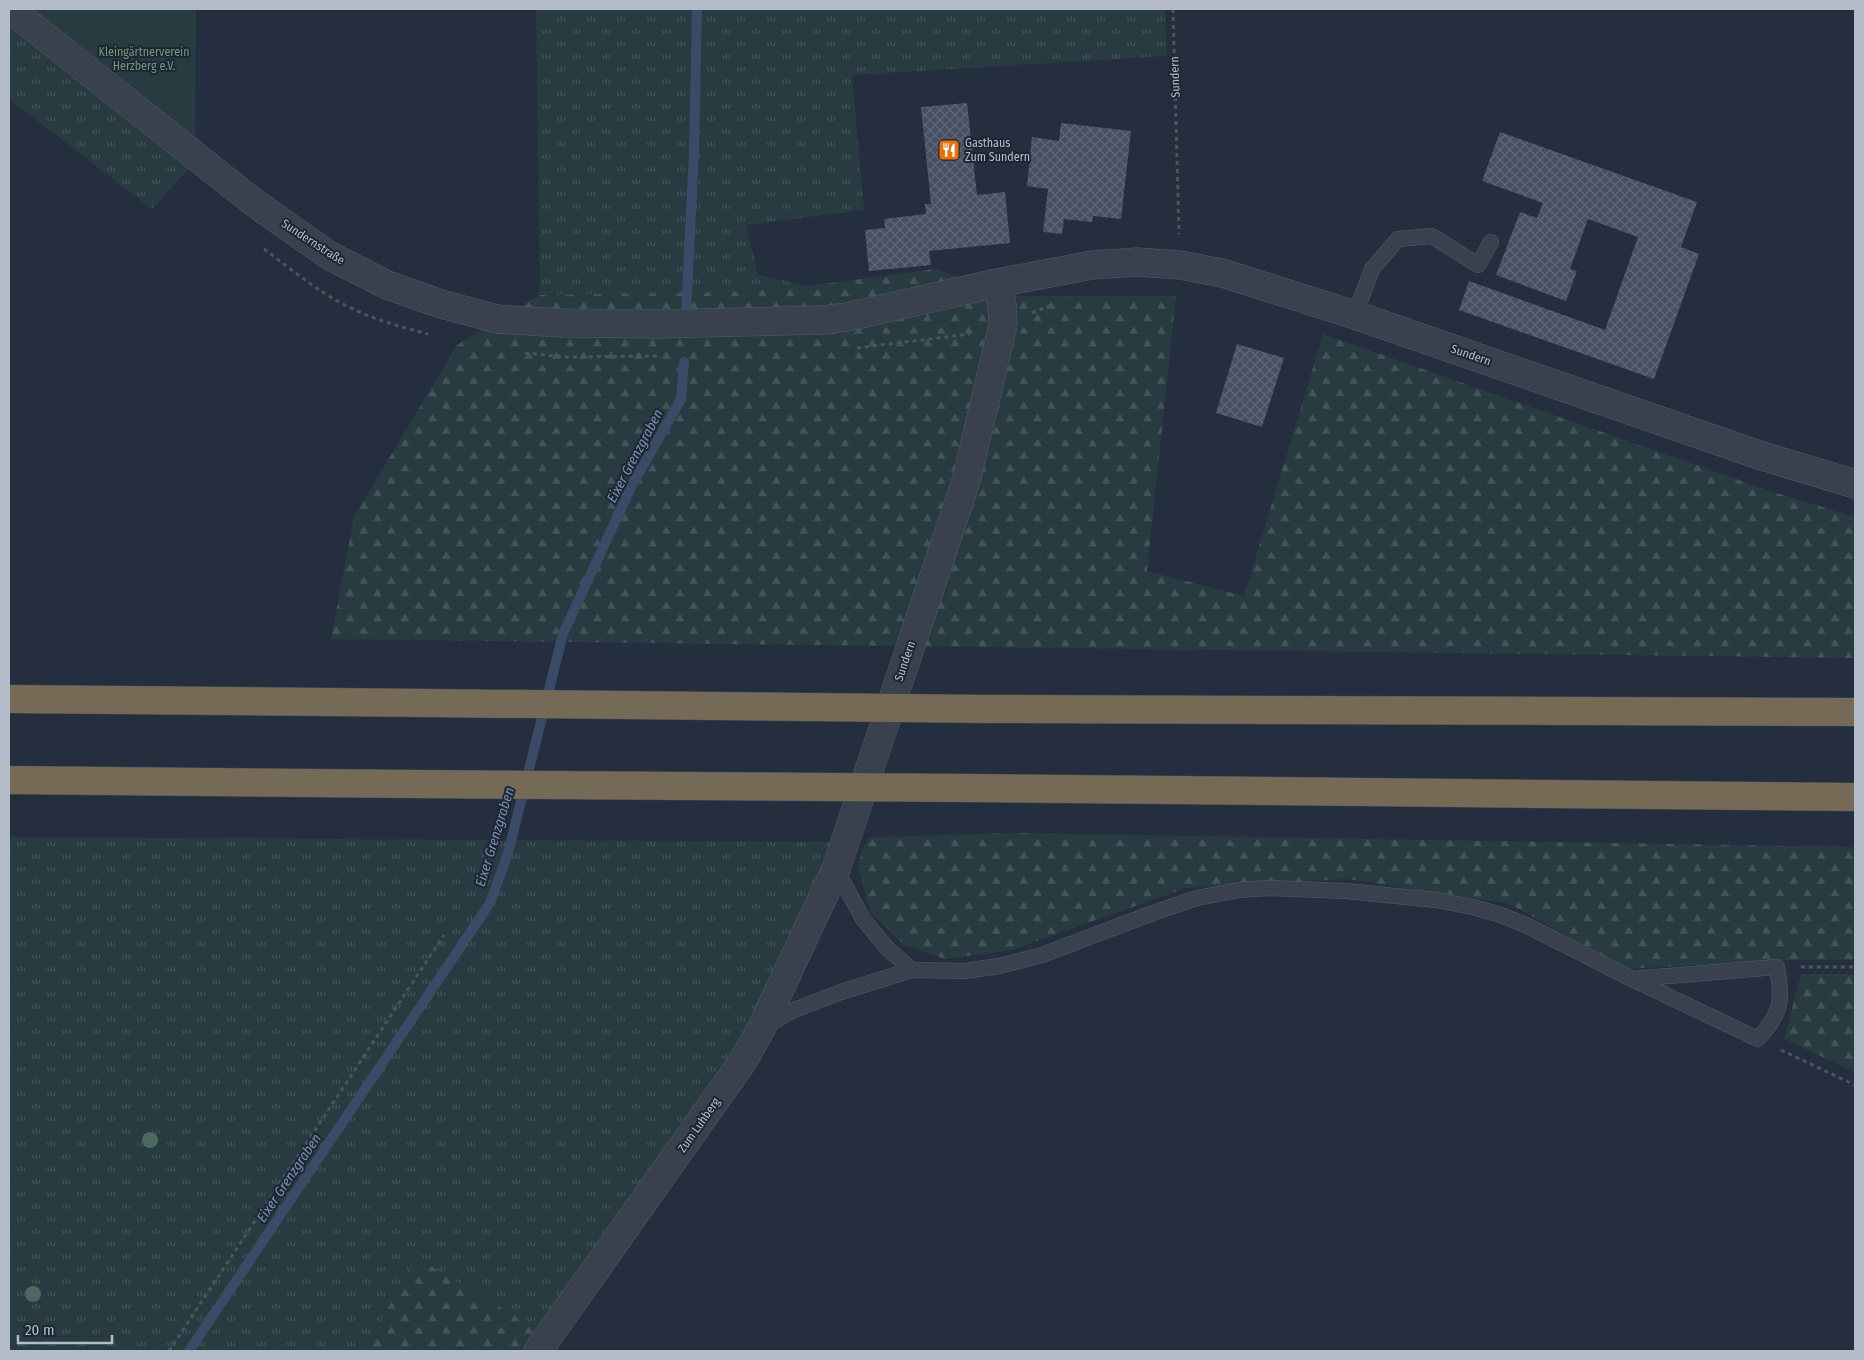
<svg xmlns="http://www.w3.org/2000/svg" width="1864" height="1360" font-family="'Fira Sans Condensed',sans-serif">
<defs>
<pattern id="grass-tufts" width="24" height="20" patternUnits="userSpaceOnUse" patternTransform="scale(1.25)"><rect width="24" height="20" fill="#273b40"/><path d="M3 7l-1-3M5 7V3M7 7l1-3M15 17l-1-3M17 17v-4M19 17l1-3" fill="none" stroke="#44555a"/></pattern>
<pattern id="forest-firs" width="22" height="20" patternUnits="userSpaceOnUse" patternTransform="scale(1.25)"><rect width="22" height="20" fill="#273b40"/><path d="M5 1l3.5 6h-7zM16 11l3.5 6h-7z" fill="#44555a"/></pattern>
<pattern id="building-cross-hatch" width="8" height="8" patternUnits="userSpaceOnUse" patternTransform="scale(1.25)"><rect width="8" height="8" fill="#465063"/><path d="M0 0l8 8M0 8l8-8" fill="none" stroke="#5e6778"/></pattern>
</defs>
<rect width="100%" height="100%" fill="#252e3f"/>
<path fill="url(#grass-tufts)" d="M536,9H1165L1167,56L852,75L864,210L746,225L758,275L807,286L730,292L540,295Z
M9,17L195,162L152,209L9,99Z
M9,837L833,842L737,1051L525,1351H9Z"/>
<path fill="url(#forest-firs)" d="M935,269L1017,296H1176L1147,571L1244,596L1323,334L1776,493L1855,517V658L331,639L354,517L457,345L540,295L730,292L807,286Z
M1013,833L1855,847V960H1783L1626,969L1510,904L1348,879L1186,888L1012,950L945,959L904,945L870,912L858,866L862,849L870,837Z
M1801,974H1855V1072L1784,1039Z
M417,1258L529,1324L534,1338L525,1351H363Z"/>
<path fill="#273b40" d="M9,9H196L195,162Z"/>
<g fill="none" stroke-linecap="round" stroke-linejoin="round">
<path stroke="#3a4b68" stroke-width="10" d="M686,314L694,151L697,9
M189,1351L490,903L508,853L563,634L633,483L681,399L684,362"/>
</g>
<path fill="url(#building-cross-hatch)" d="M967,103L977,195L1005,192L1010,243L929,251L931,265L869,271L865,230L885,228L884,219L926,214L925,204H931L921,107Z
M1061,123L1131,131L1121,219L1093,216L1092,222L1064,219L1062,234L1043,232L1048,189L1027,186L1032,137L1059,141Z
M1500,132L1697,202L1681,247L1699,254L1654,379L1459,310L1469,281L1605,330L1638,237L1588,219L1570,269L1577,271L1566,301L1496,275L1520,212L1537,218L1543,203L1482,181Z
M1237,344L1284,358L1262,427L1216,413Z"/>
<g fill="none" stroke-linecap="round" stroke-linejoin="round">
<g stroke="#545c69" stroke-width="16">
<path id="service" d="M1355,315L1372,269L1398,239L1432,236L1478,265L1491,242
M836,869L863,919L887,948L912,970
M765,1026L794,1010L844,991L912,970L965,971L999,966L1042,955L1153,913L1197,898L1239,890L1267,888L1346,891L1436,900L1473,907L1501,915L1528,926L1632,979L1777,967C1783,1002 1782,1012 1758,1039L1632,979"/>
</g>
<g stroke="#545c69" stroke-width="29">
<path id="minor" d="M10,9L252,201L330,256L387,285L441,304L497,319L563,323L659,324L822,320L847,317L997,283L1092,265L1137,262L1180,265L1222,273L1355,315L1759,455L1855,484
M538,1351L743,1061L762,1027L836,869L966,481L1003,325L1002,305L997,283"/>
</g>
<g stroke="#414956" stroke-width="29">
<path id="motorway" d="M9,699L427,703
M988,709L1855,712
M9,780L417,784
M969,788L1855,797"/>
</g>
<path stroke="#45585d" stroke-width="3" stroke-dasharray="4 4" stroke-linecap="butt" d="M1173,9L1179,234
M264,249C291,269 317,291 347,306C372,319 401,327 428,334
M1032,313L1049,306
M857,348L970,334
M525,353L564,357L658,356
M1801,967H1855
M1781,1050L1855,1085
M169,1351L444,935"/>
<use href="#service" stroke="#39414f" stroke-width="15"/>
<use href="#minor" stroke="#39414f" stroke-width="28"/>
<use href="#motorway" stroke="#756a56" stroke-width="28"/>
<g stroke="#414956" stroke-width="29" stroke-linecap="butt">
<path id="motorway-bridge" d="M427,703L988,709
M417,784L969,788"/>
</g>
<use href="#motorway-bridge" stroke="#756a56" stroke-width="28"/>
</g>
<g fill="#4c695f">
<circle cx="150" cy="1140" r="8"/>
<circle cx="33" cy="1294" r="8"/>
</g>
<defs>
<g id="restaurant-square" transform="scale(1.125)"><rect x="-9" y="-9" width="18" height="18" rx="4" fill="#e8710a" stroke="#1e2634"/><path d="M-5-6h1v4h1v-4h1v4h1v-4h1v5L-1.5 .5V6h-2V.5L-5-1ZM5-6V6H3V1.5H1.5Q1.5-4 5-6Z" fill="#fff"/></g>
</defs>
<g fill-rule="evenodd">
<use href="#restaurant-square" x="949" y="150"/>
</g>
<g text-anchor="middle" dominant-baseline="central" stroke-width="4" stroke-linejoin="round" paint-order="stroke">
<g font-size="12" fill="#6c9a79" stroke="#1e2634">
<text x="144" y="52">Kleingärtnerverein<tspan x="144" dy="14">Herzberg e.V.</tspan></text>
</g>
<g font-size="12" fill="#b5bcc9" stroke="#1e2634">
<text transform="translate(1175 77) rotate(-92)">Sundern</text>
<text transform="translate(313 242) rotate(33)">Sundernstraße</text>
<text transform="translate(1471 355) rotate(19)">Sundern</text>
<text transform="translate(905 661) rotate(-71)">Sundern</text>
<text transform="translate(699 1125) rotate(-55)">Zum Luhberg</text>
</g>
<g font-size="12" fill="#b5bcc9" stroke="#1e2634" text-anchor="start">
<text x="965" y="143">Gasthaus<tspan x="965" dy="14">Zum Sundern</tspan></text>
</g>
<g font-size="14" font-style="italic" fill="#7c90b1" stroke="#1e2634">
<text transform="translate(635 456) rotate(-62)">Eixer Grenzgraben</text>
<text transform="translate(495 837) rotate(-73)">Eixer Grenzgraben</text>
<text transform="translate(289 1178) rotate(-56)">Eixer Grenzgraben</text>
</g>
</g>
<rect width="1864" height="1360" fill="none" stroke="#b5bcc9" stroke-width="20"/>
<path d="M18 1335v8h94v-8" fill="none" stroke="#b5bcc9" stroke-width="2.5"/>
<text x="25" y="1335" font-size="15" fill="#b5bcc9" stroke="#1e2634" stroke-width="4" paint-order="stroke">20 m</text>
</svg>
